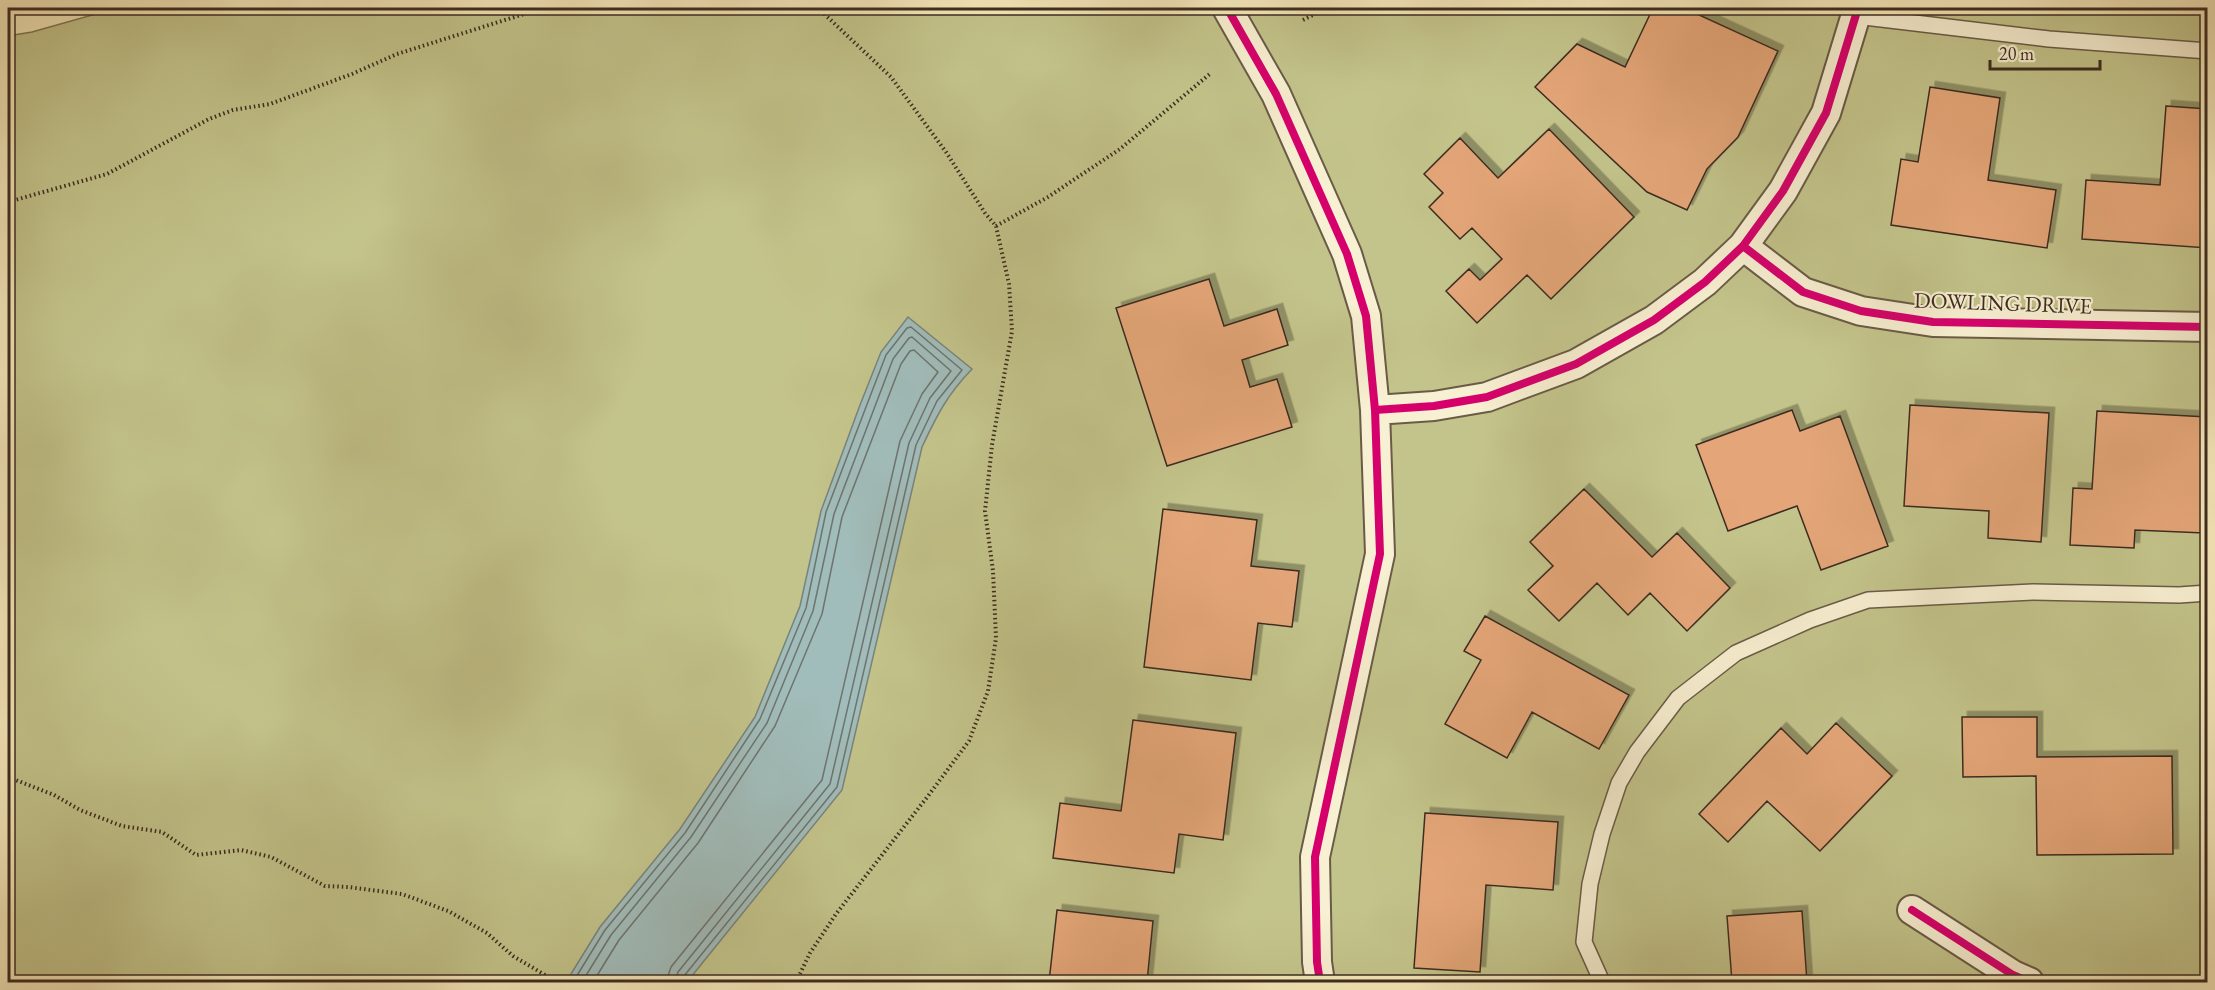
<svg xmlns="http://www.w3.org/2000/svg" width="2215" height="990" font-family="'EB Garamond',serif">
<defs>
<filter id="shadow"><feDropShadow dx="5.5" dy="-5.5" stdDeviation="0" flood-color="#0004"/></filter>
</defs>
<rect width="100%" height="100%" fill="#f5e8ba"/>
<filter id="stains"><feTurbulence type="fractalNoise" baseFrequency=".00333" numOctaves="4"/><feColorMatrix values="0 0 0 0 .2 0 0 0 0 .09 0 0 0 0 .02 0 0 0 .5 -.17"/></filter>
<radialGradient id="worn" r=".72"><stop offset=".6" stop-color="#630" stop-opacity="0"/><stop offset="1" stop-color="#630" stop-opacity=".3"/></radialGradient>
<path fill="#c3c48b" stroke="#807856" stroke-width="1.5" d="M117,8H2207V982H8V36L32,32Z"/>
<path fill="#a1bdbb" stroke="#79837d" stroke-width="1.5" d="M908,317L972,369C947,395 937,415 922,447L842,790L687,982H566L600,927L680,829L755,717L800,606L821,511L860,405L881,352Z"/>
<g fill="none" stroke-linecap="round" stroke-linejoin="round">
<path stroke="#6e746e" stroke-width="1.5" d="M573,982L605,930L685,833L760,719L806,608L826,512L866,407L886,355L907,328L911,327L962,370L937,401L916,445L837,787L684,976L683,982
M582,982L611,935L691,837L767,723L813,611L834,514L893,359L909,338L912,337L951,371L930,398L909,443L830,784L678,972L675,982
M593,982L619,940L698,843L775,726L822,614L842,517L901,364L910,351L914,350L938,372L922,394L900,441L822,780L671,967L666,982"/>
</g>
<path fill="#e4a678" stroke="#3c2c21" stroke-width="1.5" filter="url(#shadow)" d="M1653,8H1684L1778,51L1738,137L1707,169L1687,210L1647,192L1535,87L1577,44L1625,67Z
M1930,87L2000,98L1988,180L2056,190L2047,248L1891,225L1901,159L1918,162Z
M2166,106L2208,109V248L2082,239L2086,180L2160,185Z
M1549,129L1634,217L1551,299L1527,275L1477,323L1446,291L1469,269L1480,280L1502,259L1472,228L1460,239L1429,207L1443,193L1424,174L1460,138L1498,178Z
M1209,279L1224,326L1277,309L1288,345L1242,360L1250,387L1277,379L1292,427L1167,466L1116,308Z
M1910,405L2049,413L2041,542L1988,538L1989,511L1904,506Z
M1792,410L1800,431L1840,416L1888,546L1821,570L1797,506L1728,531L1696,445Z
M2097,411L2208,417L2204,533L2135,530L2134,548L2070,545L2073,488L2092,489Z
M1584,489L1652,557L1677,533L1730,588L1687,631L1650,593L1628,615L1597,583L1559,621L1528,590L1553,566L1530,542Z
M1163,509L1257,520L1251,566L1299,571L1292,627L1258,623L1251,680L1144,667Z
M1485,616L1629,695L1599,749L1532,712L1507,758L1445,724L1481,660L1464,651Z
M1962,717H2037V757L2172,756L2173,854L2037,855L2036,776L1963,777Z
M1133,720L1236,733L1223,840L1179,834L1174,873L1053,858L1060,803L1121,811Z
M1836,723L1892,776L1820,851L1767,801L1728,842L1699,814L1781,728L1807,754Z
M1425,813L1558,822L1553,890L1486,885L1480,972L1414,968Z
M1057,910L1153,921L1147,982H1049Z
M1802,911L1807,982H1732L1727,916Z"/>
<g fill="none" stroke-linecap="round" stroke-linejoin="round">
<g stroke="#6a5b47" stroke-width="18">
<path id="service" d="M1856,16L2049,39L2208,51
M1602,982L1584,942L1590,884L1602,834L1619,783L1637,752L1678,698L1736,653L1810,620L1868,600L2033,592L2179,595L2208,593"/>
</g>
<g stroke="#6a5b47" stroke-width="32">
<path id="minor" d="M1227,8L1276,94L1347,254L1366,316L1375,410L1380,554L1315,857L1317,962L1320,982
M1743,246L1803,292L1861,311L1933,322L2208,327
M1375,410L1434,406L1487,397L1576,364L1654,320L1705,282L1743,246L1783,191L1826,113L1858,8
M1912,910L2013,975L2029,982"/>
</g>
<path stroke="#3c2c21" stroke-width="4" stroke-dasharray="1.5 3" stroke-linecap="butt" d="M1303,20L1327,8
M8,202L107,174L209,119L233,110L270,104L352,74L397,54L543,8
M996,226L1048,197L1120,149L1211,73
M8,777L54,795L80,810L122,826L162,832L196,855L241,850L271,857L325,886L348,887L402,894L448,911L487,933L513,956L557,982
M796,982L810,953L836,914L928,796L969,741L988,691L996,638L993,571L985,511L992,445L1012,331L1009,284L996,226L985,213L946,152L891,77L818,8"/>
<use href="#service" stroke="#f8f0d2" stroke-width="15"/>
<use href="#minor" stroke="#f8f0d2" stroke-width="28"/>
<g stroke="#f8f0d2" stroke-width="11">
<path id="cycleway" d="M1227,8L1276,94L1347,254L1366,316L1375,410L1380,554L1315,857L1317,962L1320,982
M1743,246L1803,292L1861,311L1933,322L2208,327
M1375,410L1434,406L1487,397L1576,364L1654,320L1705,282L1743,246L1783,191L1826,113L1858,8
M1912,910L2013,975L2029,982"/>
</g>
<use href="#cycleway" stroke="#d6006c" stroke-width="8"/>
</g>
<g text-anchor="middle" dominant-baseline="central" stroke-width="4.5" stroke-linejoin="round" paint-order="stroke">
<g font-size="22" fill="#3c2c21" stroke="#f8f0d2">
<text transform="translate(2003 303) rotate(2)">DOWLING DRIVE</text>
</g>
</g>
<rect width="2215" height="990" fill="none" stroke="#f5e8ba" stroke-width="30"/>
<rect x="9" y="9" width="2197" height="972" fill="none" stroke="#3c2c21" stroke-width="3"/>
<rect x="15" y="15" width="2185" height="960" fill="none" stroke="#3c2c21" stroke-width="1.5"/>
<path d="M1990 60v9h110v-9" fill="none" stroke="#3c2c21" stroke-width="3"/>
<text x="1999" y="60" font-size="18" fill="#3c2c21" stroke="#f8f0d2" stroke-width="4.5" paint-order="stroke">20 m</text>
<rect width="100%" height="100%" filter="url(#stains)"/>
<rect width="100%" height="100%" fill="url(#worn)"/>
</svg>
